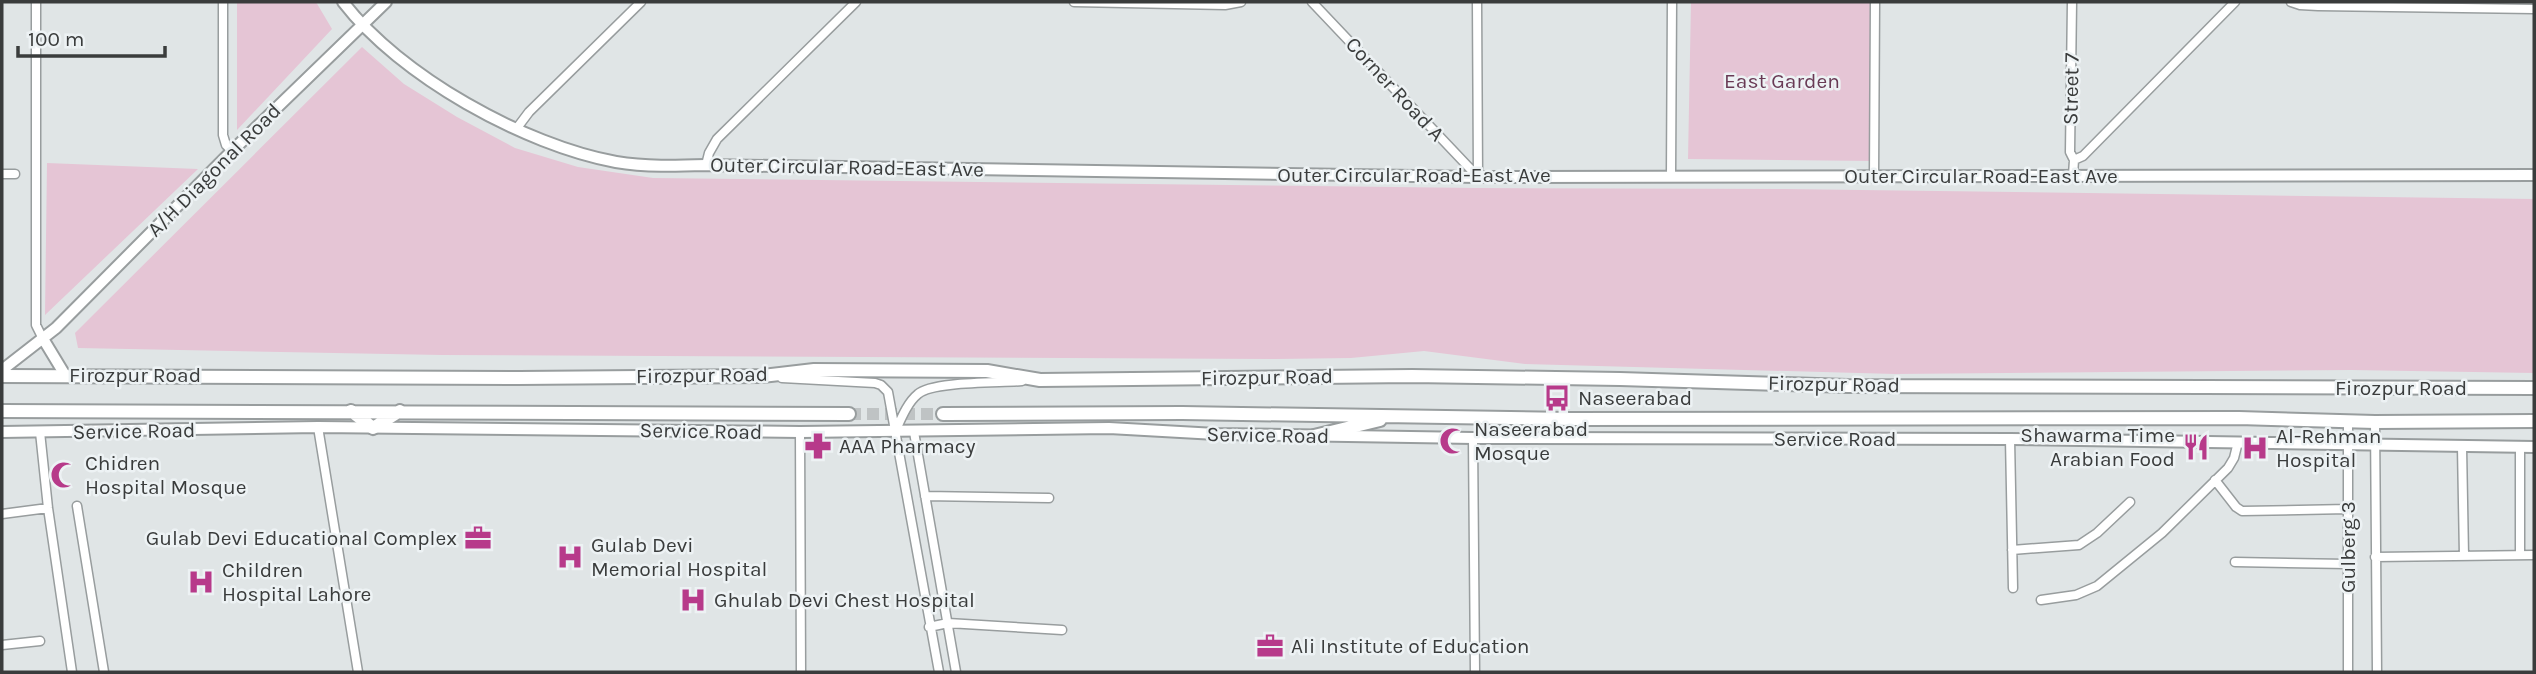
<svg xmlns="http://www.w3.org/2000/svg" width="2536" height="674" font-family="Karla,sans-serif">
<rect width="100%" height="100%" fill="#e0e5e6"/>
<path fill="#e5c5d5" d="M237,2H316L332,29L237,130Z
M1691,2H1873L1876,161L1688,159Z
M362,47L404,84L457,117L515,148L578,167L653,178L1476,188L1784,189L2534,199V373L2351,370L1895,374L1525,364L1424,351L1351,358L1276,359L442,355L78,348L75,333Z
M47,163L198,169L45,315Z"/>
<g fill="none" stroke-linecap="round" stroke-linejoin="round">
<path stroke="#bfc3c4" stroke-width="12" stroke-dasharray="12 6" stroke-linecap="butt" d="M849,414H943"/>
<g stroke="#989d9e" stroke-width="11">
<path id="street" d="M36,2V325L42,337
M223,2V135L226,145L232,151
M1074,2L1225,5L1241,2
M1312,2L1478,177
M1477,2L1478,177
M2072,2L2070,152L2074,160L2073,175
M2291,2L2300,5L2318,6L2534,9
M517,128L529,112L641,2
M2074,160L2083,156L2235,2
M706,165L709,153L717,139L856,2
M2,174H15
M1671,175L1672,2
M1874,177L1875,2
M782,378L875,383L881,385L888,392L939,672
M2375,422L2377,672
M318,427L358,672
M40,432L48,508L72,672
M800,432L801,672
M895,432C901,419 907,403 918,394C932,381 1001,383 1022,381
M914,432L956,672
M1473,438L1475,672
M2010,439L2013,588
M2462,447L2464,556
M2520,447V555
M2215,480L2236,507L2242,511L2348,509
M925,496L1049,498
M77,506L104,672
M2,514L48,508
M2012,550L2079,545L2097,533L2130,502
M2375,557L2534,555
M2235,562L2348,564
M2041,600L2076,595L2097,586L2162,533L2228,468L2234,458L2238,442
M929,627L948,623L1062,630
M2,645L40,641
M2348,672V421"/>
</g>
<g stroke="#989d9e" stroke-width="14">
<path id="secondary" d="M343,2C400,76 524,145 616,162C646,167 676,166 706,165L1478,177L2534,175
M42,337L65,375
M2,370L56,328L232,151L386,2
M2,432L318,427L800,432L1109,428L1216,434L1473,438L2010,439L2534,447"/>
</g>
<g stroke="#989d9e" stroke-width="16">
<path id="primary" d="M2,376L519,378L762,376L814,370L987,371L1040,380L1412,376L1620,379L1848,386L2534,388
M2,411L849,414
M351,411L373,428L400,411
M943,414L1182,413L1571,419L2239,418L2375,422L2534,421
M1314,436L1380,420"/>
</g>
<use href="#street" stroke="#fff" stroke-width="8"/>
<use href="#secondary" stroke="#fff" stroke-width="10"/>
<use href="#primary" stroke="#fff" stroke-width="12"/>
</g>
<defs>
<g id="bus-bare" transform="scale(2.1)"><path d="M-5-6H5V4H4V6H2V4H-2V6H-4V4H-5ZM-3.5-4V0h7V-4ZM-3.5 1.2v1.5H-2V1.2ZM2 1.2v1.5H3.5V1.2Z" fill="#b73a8a" stroke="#edf2f4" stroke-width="2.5" paint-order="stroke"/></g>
<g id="mosque-bare" transform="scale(2.1)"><path d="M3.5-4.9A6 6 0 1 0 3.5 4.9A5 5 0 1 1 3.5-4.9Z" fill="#b73a8a" stroke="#edf2f4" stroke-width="2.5" paint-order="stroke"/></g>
<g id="pharmacy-bare" transform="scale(2.1)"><path d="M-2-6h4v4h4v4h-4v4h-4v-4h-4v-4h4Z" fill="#b73a8a" stroke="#edf2f4" stroke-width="2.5" paint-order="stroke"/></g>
<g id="restaurant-bare" transform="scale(2.1)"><path d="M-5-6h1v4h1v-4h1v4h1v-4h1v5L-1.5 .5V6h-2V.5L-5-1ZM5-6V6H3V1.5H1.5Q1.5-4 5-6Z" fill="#b73a8a" stroke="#edf2f4" stroke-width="2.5" paint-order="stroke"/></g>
<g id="hospital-bare" transform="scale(2.1)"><path d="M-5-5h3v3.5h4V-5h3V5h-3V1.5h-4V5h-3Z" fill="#b73a8a" stroke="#edf2f4" stroke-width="2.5" paint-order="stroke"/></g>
<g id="office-bare" transform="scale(2.1)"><path d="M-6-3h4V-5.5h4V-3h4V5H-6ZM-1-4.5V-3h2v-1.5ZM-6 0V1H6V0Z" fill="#b73a8a" stroke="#edf2f4" stroke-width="2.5" paint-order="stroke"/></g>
</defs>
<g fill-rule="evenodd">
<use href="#bus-bare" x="1557" y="398"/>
<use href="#mosque-bare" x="1453" y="441"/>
<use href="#pharmacy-bare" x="818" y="446"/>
<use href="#restaurant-bare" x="2196" y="447"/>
<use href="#hospital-bare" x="2255" y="448"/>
<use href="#mosque-bare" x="64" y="475"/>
<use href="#office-bare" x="478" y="538"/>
<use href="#hospital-bare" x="570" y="557"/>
<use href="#hospital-bare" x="201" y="582"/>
<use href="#hospital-bare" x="693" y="600"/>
<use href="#office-bare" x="1270" y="646"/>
</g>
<g text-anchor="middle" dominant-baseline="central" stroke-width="5" stroke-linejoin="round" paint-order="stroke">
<g font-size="21" fill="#693a55" stroke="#edf2f4">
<text x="1782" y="81">East Garden</text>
</g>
<g font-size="21" fill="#3a3c3c" stroke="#edf2f4">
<text transform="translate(1395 89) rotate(47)">Corner Road A</text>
<text transform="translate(2071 89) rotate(-89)">Street 7</text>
<text transform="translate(847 167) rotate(1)">Outer Circular Road-East Ave</text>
<text transform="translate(214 170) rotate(-45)">A/H Diagonal Road</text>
<text x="1414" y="175">Outer Circular Road-East Ave</text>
<text x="1981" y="176">Outer Circular Road-East Ave</text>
<text x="135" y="375">Firozpur Road</text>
<text transform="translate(702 375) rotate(-1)">Firozpur Road</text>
<text transform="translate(1267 377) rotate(-1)">Firozpur Road</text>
<text transform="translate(1834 384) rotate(1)">Firozpur Road</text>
<text x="2401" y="388">Firozpur Road</text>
<text transform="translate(134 431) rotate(-1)">Service Road</text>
<text transform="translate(701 431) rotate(1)">Service Road</text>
<text transform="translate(1268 435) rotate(1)">Service Road</text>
<text x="1835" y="439">Service Road</text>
<text transform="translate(2348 547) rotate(-90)">Gulberg 3</text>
</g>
<g font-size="21" fill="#3a3c3c" stroke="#edf2f4" text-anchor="start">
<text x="1578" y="398">Naseerabad</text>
<text x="1474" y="429">Naseerabad<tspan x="1474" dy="24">Mosque</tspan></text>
<text x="2175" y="435" text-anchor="end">Shawarma Time<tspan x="2175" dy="24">Arabian Food</tspan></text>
<text x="2276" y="436">Al-Rehman<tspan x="2276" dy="24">Hospital</tspan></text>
<text x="839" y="446">AAA Pharmacy</text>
<text x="85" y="463">Chidren<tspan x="85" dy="24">Hospital Mosque</tspan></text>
<text x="457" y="538" text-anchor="end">Gulab Devi Educational Complex</text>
<text x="591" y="545">Gulab Devi<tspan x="591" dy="24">Memorial Hospital</tspan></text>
<text x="222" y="570">Children<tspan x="222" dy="24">Hospital Lahore</tspan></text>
<text x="714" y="600">Ghulab Devi Chest Hospital</text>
<text x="1291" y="646">Ali Institute of Education</text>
</g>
</g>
<rect width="2536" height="674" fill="none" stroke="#3a3c3c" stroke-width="7"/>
<path d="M18 46v10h147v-10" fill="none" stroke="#3a3c3c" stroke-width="3.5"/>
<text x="28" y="46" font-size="21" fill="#3a3c3c" stroke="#edf2f4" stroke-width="5" paint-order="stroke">100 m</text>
</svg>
